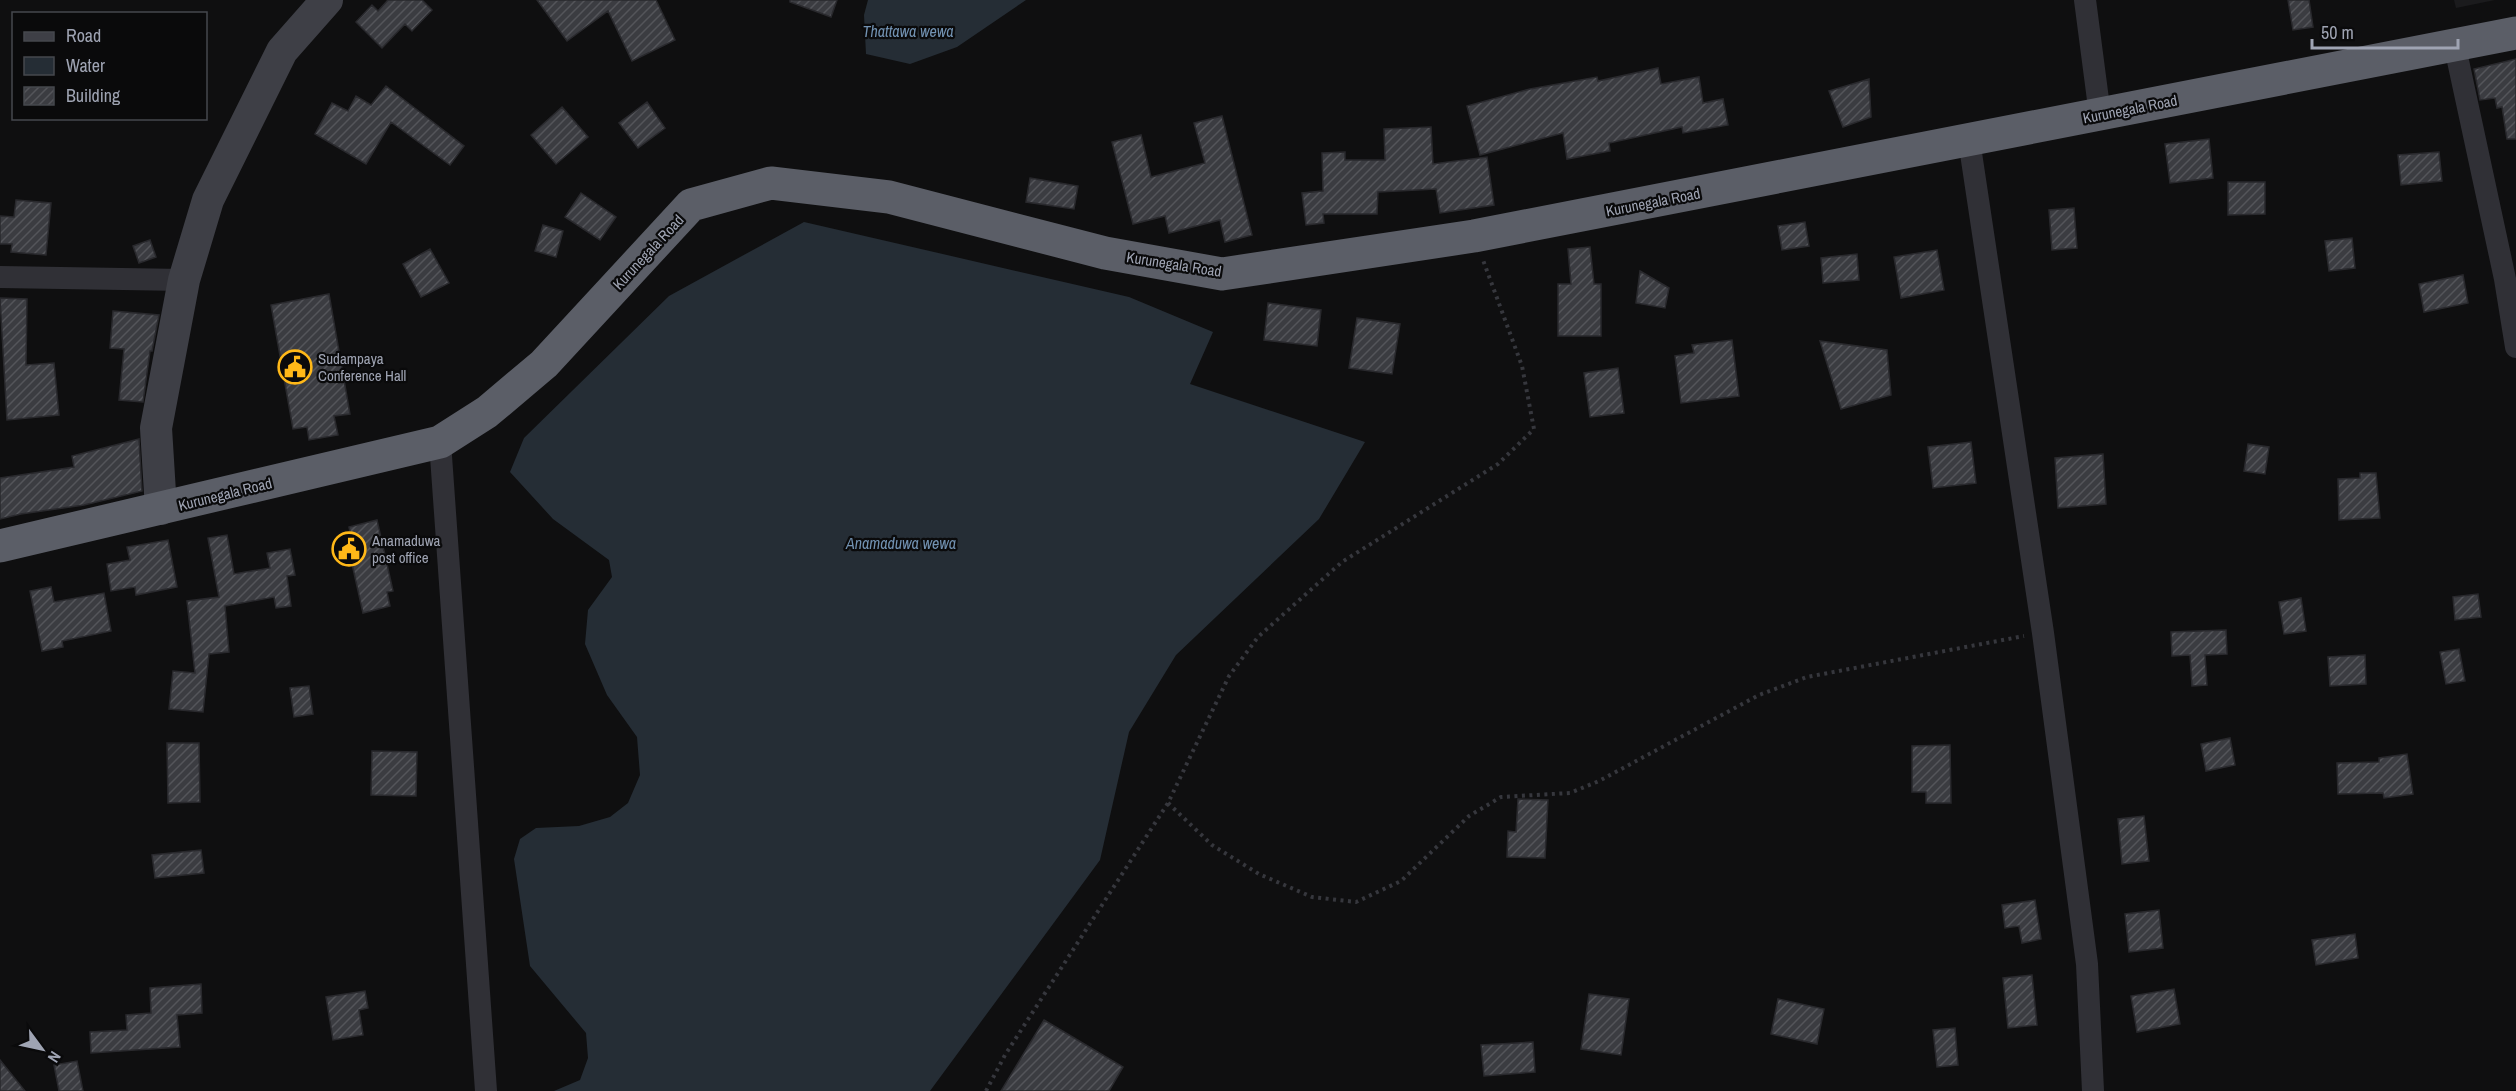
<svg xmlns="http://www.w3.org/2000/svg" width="2516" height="1091" font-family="'Archivo Narrow',sans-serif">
<defs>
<pattern id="building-hatch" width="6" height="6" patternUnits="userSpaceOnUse" patternTransform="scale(1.5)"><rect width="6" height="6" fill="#3b3c41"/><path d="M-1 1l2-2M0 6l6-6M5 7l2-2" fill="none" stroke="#54555a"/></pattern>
</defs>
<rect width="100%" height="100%" fill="#0f0f10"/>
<path fill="#1b1b1d" d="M2454,0H2495L2456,8Z"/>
<path fill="#252d35" d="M868,0H1026L957,47L910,64L866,54L864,15Z
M804,222L1129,297L1213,332L1190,384L1365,442L1319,519L1176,655L1129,732L1100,860L930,1091H554L580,1080L588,1058L586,1033L530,966L514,859L520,839L536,828L579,826L610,817L628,803L640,775L637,737L607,695L585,644L588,610L612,577L609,560L553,519L510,472L524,438L669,296Z"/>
<path fill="url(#building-hatch)" stroke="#29292d" stroke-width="1.5" d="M388,0H422L432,10L412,31L405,24L382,48L356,22L372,5L378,11Z
M537,0H656L675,40L632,61L608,11L567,41Z
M790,0H837L831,17L790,2Z
M2288,0H2309L2313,27L2293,30Z
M2516,59V139H2507L2502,107L2497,108L2495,98L2480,100L2474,69Z
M1658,68L1661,84L1699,77L1703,103L1723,99L1728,125L1683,133L1682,127L1609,143L1610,151L1567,159L1563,133L1480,155L1467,106L1530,89L1597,77L1598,81Z
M1869,79L1871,117L1843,127L1829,91Z
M386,86L464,146L450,165L391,122L366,164L315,134L332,103L348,111L356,96L371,105Z
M647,102L665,128L638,148L619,123Z
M562,107L588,137L556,164L531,135Z
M1222,116L1252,235L1225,242L1220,220L1169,233L1165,216L1133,224L1112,142L1141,135L1151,177L1205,163L1194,123Z
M1431,127L1433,164L1487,157L1494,205L1440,213L1436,189L1378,192L1377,214H1323L1324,223L1306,225L1302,193L1323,191L1322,153L1345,152V160H1385L1384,129Z
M2209,139L2213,178L2170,183L2165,144Z
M2439,152L2442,181L2401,185L2398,155Z
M1030,178L1078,186L1074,209L1026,202Z
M2228,182H2265V214L2228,215Z
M581,193L616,217L600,240L565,217Z
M16,200L51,203L46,255L11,252L12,244H0V216L14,217Z
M2074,208L2077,248L2052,250L2049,210Z
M1805,222L1809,246L1782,250L1778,226Z
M543,225L563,231L556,257L535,251Z
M2352,238L2355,268L2329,271L2325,241Z
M150,240L156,257L139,263L133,246Z
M1590,247L1594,284H1601V336H1558V284H1571L1568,249Z
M430,249L449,283L421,297L403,264Z
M1937,250L1944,290L1901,298L1894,257Z
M1857,254L1859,280L1823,283L1821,258Z
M1640,271L1669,288L1665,308L1636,303Z
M2463,275L2468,303L2424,312L2419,284Z
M329,294L350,414L334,416L338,435L309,440L307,427L293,429L271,305Z
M0,298L27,299L26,365L54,363L59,415L7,420Z
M1268,303L1321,310L1317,346L1264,340Z
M113,311L159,315L152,351H150L143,402L119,400L124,349L110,348Z
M1357,318L1400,324L1392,374L1349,368Z
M1732,340L1739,396L1681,403L1675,356L1694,353L1692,345Z
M1820,341L1887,350L1891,395L1841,409Z
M1618,368L1624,413L1590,417L1584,373Z
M139,439L142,491L84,505L21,514L0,519V478L74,467L72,456Z
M1971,442L1976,483L1933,488L1928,447Z
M2248,444L2269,447L2265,474L2244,471Z
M2103,454L2106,504L2058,508L2055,458Z
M2360,473H2376L2380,518L2339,520L2338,479L2360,478Z
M377,520L393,591L387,592L390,606L363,613L346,537L351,536L349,527Z
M227,535L234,574L270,568L267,553L290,549L295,575L287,576L291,606L276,608L274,597L225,606L229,652L209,654L203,712L169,709L173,671L195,673L187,601L219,597L208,538Z
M168,540L177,587L136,595L135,587L111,591L107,564L130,560L127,547Z
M51,587L54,602L104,593L111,631L62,641L63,647L42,651L30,591Z
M2478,594L2481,617L2455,620L2453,597Z
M2301,598L2306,631L2284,634L2279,602Z
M2226,630L2227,654L2205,655L2207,685L2192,686L2190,655L2172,656L2171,632Z
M2459,649L2465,681L2446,684L2440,652Z
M2365,655L2366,684L2330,686L2328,657Z
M309,686L313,714L294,717L290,688Z
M2230,738L2235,765L2206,771L2201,744Z
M167,743H199L200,802L168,803Z
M1950,745L1951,803H1926V792H1912V746Z
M372,751L417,752L416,796L371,795Z
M2407,754L2413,794L2384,798L2383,793L2338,794L2337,763L2379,762V758Z
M1518,799L1548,800L1545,858L1507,857L1508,831L1516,832Z
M2144,816L2149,861L2122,864L2118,819Z
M201,850L204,873L155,878L152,855Z
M2035,900L2041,939L2022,943L2019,926L2005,928L2002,905Z
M2159,910L2163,948L2129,952L2125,914Z
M2355,934L2358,958L2316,965L2312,940Z
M2032,975L2037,1025L2008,1028L2003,978Z
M201,984L202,1013L177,1015L180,1047L91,1053L90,1032L127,1030L126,1015L151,1013L150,988Z
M2174,989L2180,1024L2137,1032L2131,996Z
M365,991L368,1008L359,1010L363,1035L333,1040L326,997Z
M1589,994L1629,999L1621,1055L1581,1049Z
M1778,999L1824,1009L1817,1044L1771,1034Z
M1044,1020L1123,1067L1109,1091H1001Z
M1955,1028L1958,1065L1937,1067L1933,1030Z
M1533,1042L1535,1072L1484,1076L1481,1045Z
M0,1060L25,1091H0Z
M77,1061L83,1091H59L54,1065Z"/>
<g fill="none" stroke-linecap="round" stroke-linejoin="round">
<path stroke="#36373d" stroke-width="4" stroke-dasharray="3 4.5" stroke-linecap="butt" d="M1168,803L1212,845L1259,874L1312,897L1356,902L1401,881L1469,816L1501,797L1570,793L1599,781L1759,695L1807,677L2024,636
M986,1091L1005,1055L1168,803L1229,676L1258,637L1342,562L1498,464L1534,429L1522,366L1483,260"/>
<path stroke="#303036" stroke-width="22" d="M2085,0L2100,115
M2455,47L2505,279L2516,347
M1969,140L2043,633L2087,964L2093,1091
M0,277L184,280
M440,442L486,1091"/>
<path stroke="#3e3f46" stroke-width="32" d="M161,509L156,428L184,280L208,200L282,51L327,0"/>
<path stroke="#5b5e67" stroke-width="33" d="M0,546L440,442L487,412L544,364L691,205L771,183L889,197L1105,253L1222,274L1474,236L2516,33"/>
</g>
<defs>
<g id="civic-ring" transform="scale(1.725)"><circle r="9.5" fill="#0a0a0b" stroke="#ffb818" stroke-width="1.5"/><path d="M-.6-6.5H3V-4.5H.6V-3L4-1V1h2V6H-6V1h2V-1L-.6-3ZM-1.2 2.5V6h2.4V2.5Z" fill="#ffb818"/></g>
</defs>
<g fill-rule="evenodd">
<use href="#civic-ring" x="295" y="367"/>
<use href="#civic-ring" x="349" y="549"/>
</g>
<g text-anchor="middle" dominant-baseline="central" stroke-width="4.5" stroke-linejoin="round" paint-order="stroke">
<g font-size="15" fill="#9fa4b3" stroke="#0a0a0b">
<text transform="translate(2130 109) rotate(-11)">Kurunegala Road</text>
<text transform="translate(1653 202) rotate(-11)">Kurunegala Road</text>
<text transform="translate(648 252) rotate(-47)">Kurunegala Road</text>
<text transform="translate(1174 264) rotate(9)">Kurunegala Road</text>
<text transform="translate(225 494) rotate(-14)">Kurunegala Road</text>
</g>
<g font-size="15" fill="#9fa4b3" stroke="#0a0a0b" text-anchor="start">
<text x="318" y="358">Sudampaya<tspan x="318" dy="17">Conference Hall</tspan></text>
<text x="372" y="540">Anamaduwa<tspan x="372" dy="17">post office</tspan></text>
</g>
<g font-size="16" font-style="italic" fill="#7292b2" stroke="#0a0a0b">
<text x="908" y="31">Thattawa wewa</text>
<text x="901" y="543">Anamaduwa wewa</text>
</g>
</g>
<rect x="12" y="12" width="195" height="108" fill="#0a0a0b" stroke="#46484e" stroke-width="1.5"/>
<rect x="24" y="32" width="30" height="9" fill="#3e3f46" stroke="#46484e" stroke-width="1.5"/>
<text x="66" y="42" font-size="18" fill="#9fa4b3">Road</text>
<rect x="24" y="57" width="30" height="18" fill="#252d35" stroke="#46484e" stroke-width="1.5"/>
<text x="66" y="72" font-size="18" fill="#9fa4b3">Water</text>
<rect x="24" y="87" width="30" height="18" fill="url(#building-hatch)" stroke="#46484e" stroke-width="1.5"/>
<text x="66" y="102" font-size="18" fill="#9fa4b3">Building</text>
<g transform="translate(42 1049) rotate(123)" stroke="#0a0a0b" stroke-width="4.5" paint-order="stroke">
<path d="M0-4.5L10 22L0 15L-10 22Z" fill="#9fa4b3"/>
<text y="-9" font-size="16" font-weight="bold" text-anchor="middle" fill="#9fa4b3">N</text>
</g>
<path d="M2312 39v9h146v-9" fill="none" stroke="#9fa4b3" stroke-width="3"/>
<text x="2321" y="39" font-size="18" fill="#9fa4b3" stroke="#0a0a0b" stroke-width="4.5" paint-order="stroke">50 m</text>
</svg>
